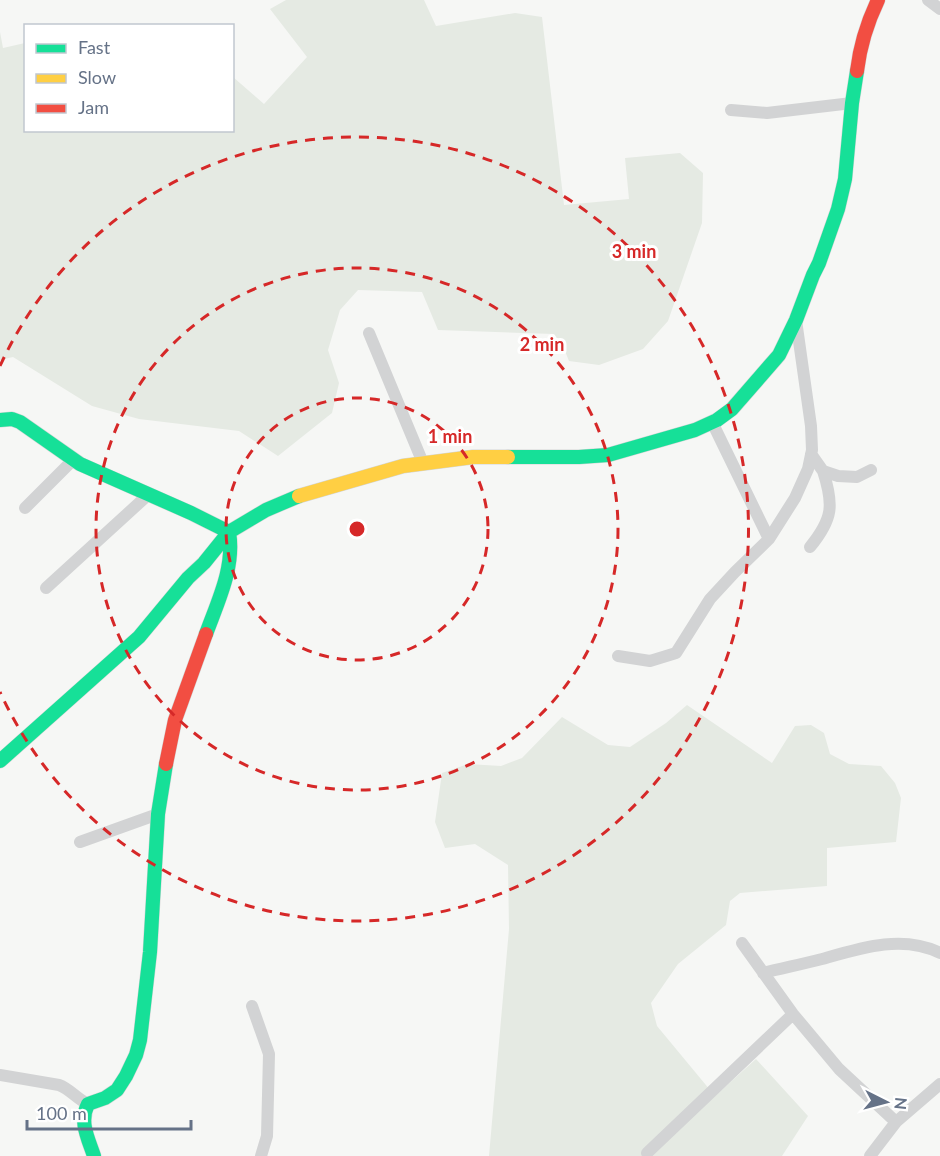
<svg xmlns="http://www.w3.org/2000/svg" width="940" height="1156" font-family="Lato,sans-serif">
<rect width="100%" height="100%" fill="#f6f7f5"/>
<path fill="#e5eae3" d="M286,0H424L436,26L515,13L542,17L564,205L629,199L625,158L680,153L703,173L702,223L668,321L643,349L599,365L569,361L563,346L554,334L438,330L422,292L358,290L340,310L328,350L339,383L332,413L278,456L239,431L139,419L92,406L13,357L0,360V32L3,48L25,43L26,130H232L233,77L264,104L307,57L270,9Z
M687,705L772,763L795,726L811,725L824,733L830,754L849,764L881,766L895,783L901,798L896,842L827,848V886L740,893L730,901L726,925L678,964L651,1003L657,1026L715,1096L756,1059L808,1116L782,1156H489L509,929L508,865L475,844L445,848L435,822L442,773L468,764L501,766L522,758L562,717L608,745L630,747L666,723Z"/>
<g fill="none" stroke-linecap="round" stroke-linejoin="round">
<g stroke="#d3d5d5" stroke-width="15">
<path id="fast" d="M0,420L12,419L20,422L80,464L191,513L229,532C235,567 218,601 206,634
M508,457H579L608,455L695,430L717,420L732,409L779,355L796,320L813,275L819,263L838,209L845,179L852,103L857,71
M0,761L139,637L188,578L204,563L229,532L266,510L299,496
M94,1156C88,1138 79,1122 88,1104L105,1098L117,1090L126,1076L136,1055L140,1040L150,952L158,814L166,764"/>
</g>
<g stroke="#d3d5d5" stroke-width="15">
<path id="slow" d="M299,496L403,466L473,457H508"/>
</g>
<g stroke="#d3d5d5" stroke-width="15">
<path id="jam" d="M857,71C860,46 867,23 878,0
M166,764L175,720L206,634"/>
</g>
<path stroke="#d2d3d4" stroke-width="12" d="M928,0L940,9
M731,110L767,113L852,103
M369,333L423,463
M712,422L769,539
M811,454L823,471L838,476L857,477L871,470
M25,508L74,459
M810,547C833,519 834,505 823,471
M46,588L149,494
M618,656L650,661L676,653L710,599L735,572L769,539L795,498L808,469L812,450L811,426L796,320
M80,842L158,814
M742,943L793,1014L839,1069L896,1122
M763,973C783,968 803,964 822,959C860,948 903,934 940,953
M252,1006L269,1054L267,1136L261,1156
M0,1075L59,1085C70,1089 77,1099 88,1104
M647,1153L793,1014
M870,1156L896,1122L940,1084"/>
<use href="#fast" stroke="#16e098" stroke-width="14"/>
<use href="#slow" stroke="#ffcf43" stroke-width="14"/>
<use href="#jam" stroke="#f24e42" stroke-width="14"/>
</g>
<g fill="none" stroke="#d62828" stroke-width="3" stroke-dasharray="10 8">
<circle cx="357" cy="529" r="131"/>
<circle cx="357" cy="529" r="261"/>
<path d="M0 366A392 392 0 1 1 0 692"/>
</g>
<circle cx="357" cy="529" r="9" fill="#d62828" stroke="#fff" stroke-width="3"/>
<g font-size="18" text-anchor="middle" font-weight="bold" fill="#d62828" stroke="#fff" stroke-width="6" stroke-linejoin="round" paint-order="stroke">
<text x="634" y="258">3 min</text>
<text x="542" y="351">2 min</text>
<text x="450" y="443">1 min</text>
</g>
<rect x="24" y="24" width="210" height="108" fill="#ffffff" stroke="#c1c7cf" stroke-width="1.5"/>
<rect x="36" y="44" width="30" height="9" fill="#16e098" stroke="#c1c7cf" stroke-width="1.5"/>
<text x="78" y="54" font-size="18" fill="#657287">Fast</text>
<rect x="36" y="74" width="30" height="9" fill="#ffcf43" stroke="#c1c7cf" stroke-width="1.5"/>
<text x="78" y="84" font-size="18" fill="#657287">Slow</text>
<rect x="36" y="104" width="30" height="9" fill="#f24e42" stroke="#c1c7cf" stroke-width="1.5"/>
<text x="78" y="114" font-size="18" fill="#657287">Jam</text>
<g transform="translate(886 1102) rotate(96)" stroke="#ffffff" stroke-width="4.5" paint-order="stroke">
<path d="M0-4.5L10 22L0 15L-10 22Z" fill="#657287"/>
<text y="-9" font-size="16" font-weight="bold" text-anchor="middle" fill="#657287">N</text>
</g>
<path d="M27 1120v9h164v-9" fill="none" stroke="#657287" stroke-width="3"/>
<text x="36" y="1120" font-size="18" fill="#657287" stroke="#ffffff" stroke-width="4.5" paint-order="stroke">100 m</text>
</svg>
